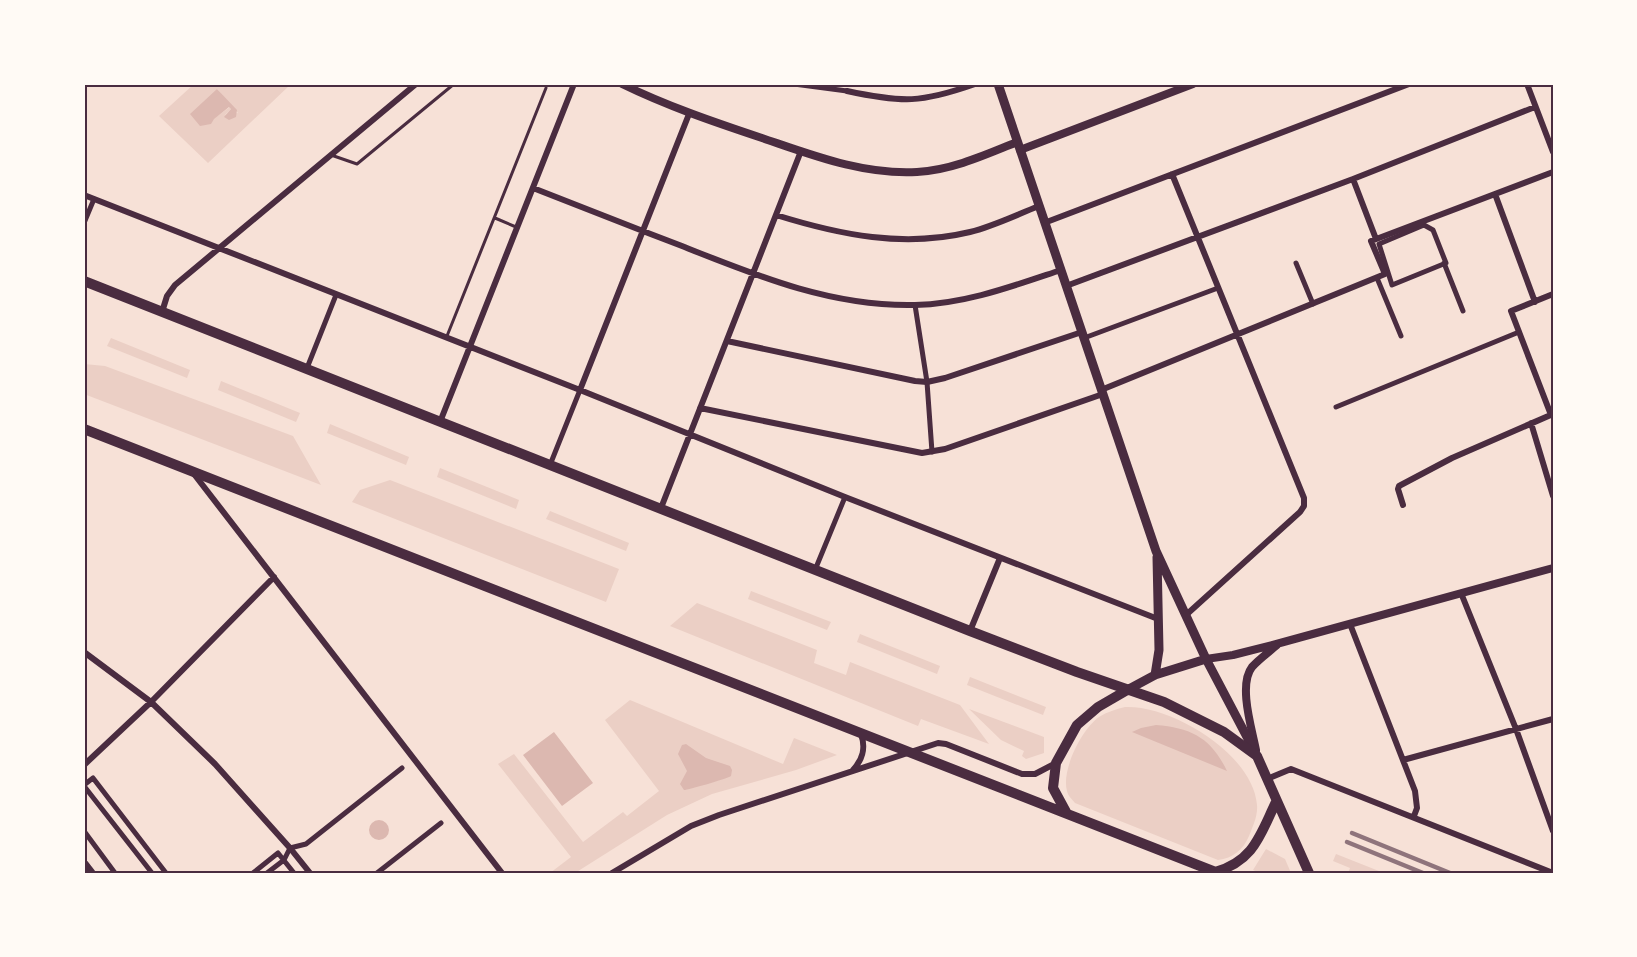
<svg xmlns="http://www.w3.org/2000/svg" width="1637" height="957" font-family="Quicksand,sans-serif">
<rect width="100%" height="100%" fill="#f7e1d7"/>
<path fill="#ebcfc5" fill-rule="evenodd" d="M194,84H291L208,163L159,116ZM217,89L238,113L225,115L231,109L230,107L213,119Z
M111,338L190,370L187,378L107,346Z
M84,364L105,366L293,436L321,485L84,394Z
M221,381L300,413L296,422L218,390Z
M330,424L409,457L406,465L327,433Z
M440,468L519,500L516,509L437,477Z
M390,480L619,569L606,602L352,502L360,490Z
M550,511L629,543L626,551L546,519Z
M751,591L831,622L827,630L748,599Z
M697,603L817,650L814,663L846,675L850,662L960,705L989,744L921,719L918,726L670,626Z
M860,634L940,666L937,674L857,642Z
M970,677L1046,707L1043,715L967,685Z
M630,700L783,764L794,738L837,755L796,770L712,794L667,815L575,873H550L571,857L498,764L514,754L583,842L623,812L627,816L659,791L605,720Z
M1125,707C1172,705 1253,754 1257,805C1258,815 1253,826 1249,836C1243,850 1233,858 1218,860L1075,803C1072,799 1068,796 1067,791C1061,770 1082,729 1099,717C1107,712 1116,709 1125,707Z
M969,709L1044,737V753L1026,759L1022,756L1024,751L1001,740Z
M1266,849L1285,859L1291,873H1260L1253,870Z
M1336,854L1384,873H1348L1350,868L1333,861Z"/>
<path fill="#dcb8b0" d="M217,89L237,110L236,117L229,120L224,117L231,109L229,107L214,119L211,124L200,126L190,114Z
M1156,725C1192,728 1211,738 1227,771L1132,732L1141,728Z
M554,732L593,783L562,806L523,755Z
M686,744L706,758L730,766L732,770L731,776C726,779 688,790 684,790L680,784L687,771L678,754L682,745Z
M369 830a10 10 0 1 1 20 0a10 10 0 1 1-20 0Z"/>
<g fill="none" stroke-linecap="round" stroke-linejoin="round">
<path stroke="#4a2c40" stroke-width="3" d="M331,155L357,164L454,84
M495,218L516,227
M447,336L546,88"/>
<path stroke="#4a2c40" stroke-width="5" d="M794,84L847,91
M84,223L94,199
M1424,225L1433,230L1446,263L1392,285L1379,244Z
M1296,263L1313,304
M1444,263L1463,311
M1377,278L1401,336
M915,305L927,382L932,452
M1084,338L1218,288
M307,368L336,295
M1336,407L1519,332
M550,465L580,390
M815,570L845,497
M84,785L93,778L166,873
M84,786L152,873
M84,831L115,873
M253,873L278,853L294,873
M267,873L284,860L290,848L306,844L402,768
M377,873L441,823"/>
<path stroke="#4a2c40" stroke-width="6" d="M1527,84L1553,152
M847,91C903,103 921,103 975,84
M1172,174L1304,498V506L1300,512L1186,615
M1353,179L1376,239
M533,188C582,207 632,227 682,246C757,276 832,307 915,305C965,304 1013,286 1061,270
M1495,194L1535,302
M84,195L580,390L845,497L1158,619
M776,215C840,235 904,248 970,232C994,226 1016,215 1039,206
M1044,223L1409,84
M1066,286L1353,179L1535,107
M162,312L167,296L175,285L416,84
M727,341L915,381L927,382L945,378L1082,332
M580,390L689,114
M1101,390L1385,274L1371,241L1553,172
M700,408L922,453L945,449L1103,394
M1551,415L1511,311L1553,294
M440,422L574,84
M1531,423L1553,496
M194,474L502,873
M1403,505L1398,489L1399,486L1452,458L1553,414
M661,508L801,151
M1461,593L1516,729L1553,831
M1350,624L1415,791L1417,808L1414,816
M970,631L1000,558
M84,652L151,702L215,764L290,848L310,873
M1403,760L1553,719
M84,765L151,702L274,577
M853,770C863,759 866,748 861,734
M1267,779L1291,769L1553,873
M612,873L691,826L719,815L938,743L946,744L1022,774H1035L1056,763"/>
<path stroke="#4a2c40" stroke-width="8" d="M622,84C667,106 714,122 762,138C812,155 863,175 917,172C952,170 985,155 1017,142
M1020,150L1193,84
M1206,659L1233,655L1280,643L1553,568
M1256,750C1252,729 1238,685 1252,667C1259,659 1269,652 1277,645"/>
<path stroke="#4a2c40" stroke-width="9" d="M998,84L1156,551L1206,659L1257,756
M1155,675L1159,650L1157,557
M1129,689L1155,675L1206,659
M84,864L91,873"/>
<path stroke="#4a2c40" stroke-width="10" d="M84,281L970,631L1077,672L1164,702L1224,732L1257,756L1309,873
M84,429L1218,873
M1066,812L1053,788L1056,763L1077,725L1098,707L1129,689
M1215,872C1254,861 1260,835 1276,802"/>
<path stroke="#8f747c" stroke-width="4.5" d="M1352,833L1450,873
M1347,842L1423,873"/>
</g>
<rect width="1637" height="957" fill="none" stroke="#fffaf5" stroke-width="171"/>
<rect x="86" y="86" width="1466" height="786" fill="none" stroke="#4a2c40" stroke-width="2"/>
</svg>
